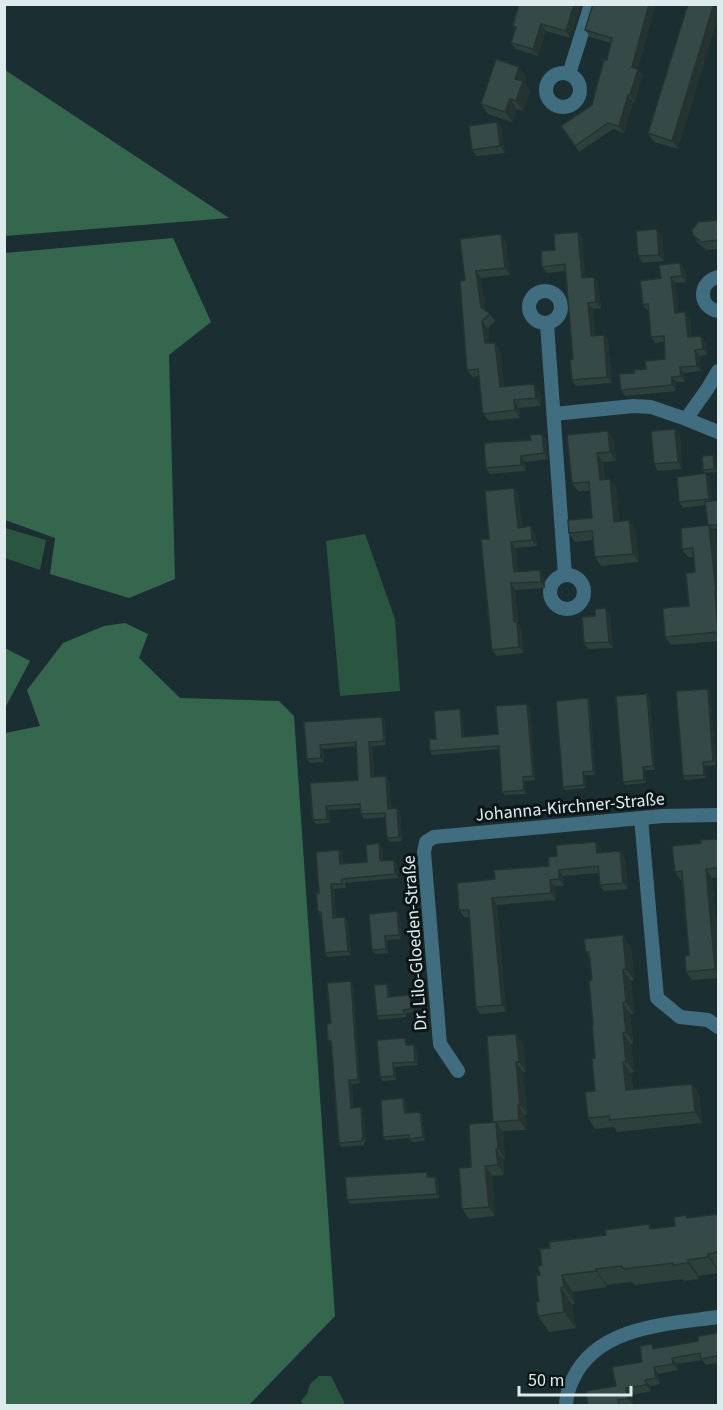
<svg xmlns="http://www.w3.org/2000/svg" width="723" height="1410" font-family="'Source Sans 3',sans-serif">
<rect width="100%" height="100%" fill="#1b2f32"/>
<path fill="#2a5541" d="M5,528L46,540L40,570L5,558Z
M365,534L395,619L400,691L340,696L326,541Z
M319,1376H331L344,1402V1405H303L301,1401L307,1394L310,1384Z"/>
<path fill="#35674f" d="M4,70H5L229,218L5,236Z
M173,238L211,322L169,355L175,579L129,598L50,574L55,538L5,520V253Z
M125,623L148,634L139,658L180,698L279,701L294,716L335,1316L249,1405H5V733L40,726L27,690L63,643L104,626Z
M5,648L30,661L5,708Z"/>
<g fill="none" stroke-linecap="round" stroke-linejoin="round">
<path stroke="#416d80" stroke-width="14" d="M546 90a17 17 0 1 1 34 0a17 17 0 1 1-34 0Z
M569,74L591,4
M718,277C698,282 698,307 718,311
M529 307a16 16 0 1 1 32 0a16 16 0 1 1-32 0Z
M547,324L565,575
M554,414L633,406L651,407L686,419L718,432
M686,419L708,388L718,371
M550 592a17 17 0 1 1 34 0a17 17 0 1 1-34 0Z
M641,818L657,998L680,1017L708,1020L718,1027
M458,1071L440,1044L424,852L426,842L434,837L663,816L718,815
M566,1406C566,1396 569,1387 573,1379C597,1326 668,1324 718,1317"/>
</g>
<path fill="#2e403c" d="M581,4L570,38L546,31L538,56L516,49L511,43L515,29L513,25Z
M593,4L642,75L635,102H633L624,133L613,129L579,152L561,126L592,105L607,60L611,43L590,37L585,30Z
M688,4L678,149L654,142L648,133Z
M526,77L524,83L530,91L523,111L517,109L512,122L488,114L481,104Z
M497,122L501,128L505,153L477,156L472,150Z
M718,220V249L707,250L698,243L693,235Z
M662,236L664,261L643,263L638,256Z
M582,238L585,278L594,277L598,283L601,308L593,309L595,335H604L608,341L612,383L576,386L572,380L573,359L566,271L547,273L542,267L555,250Z
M506,242L510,275L481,278L485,310L490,314L495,321L488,329L489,343L500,350L504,386L540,391L541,406L519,408L520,418L489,421L483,414L479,376L473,377L467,370L465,280Z
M685,269L686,282L675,283L678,313L690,318L691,337L705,342L707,355L699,356L701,371L684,373L685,382H676V391L625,396L621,390L634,373L646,369L665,359L664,342L655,343L651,337L649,310H647L643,305L661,278Z
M675,429L680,435L682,469L658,471L654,464Z
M542,434L546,439L548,459L525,462L526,471L490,474L486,468Z
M567,435L614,440L616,461L603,462L605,479L616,487L619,521L629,520L635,529L639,562L601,566L595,557L593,540L575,542L569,533L592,518L590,491H578L572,483Z
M715,459L717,472L705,473L703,470Z
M710,479L712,501L718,500V528L712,529L715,533L718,564V641L671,645L665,637L689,606L695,572L693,557H688L682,549L708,525L705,505L683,508L679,502Z
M514,488L518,495L522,527L535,533L537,546L515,548L518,572L544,577L545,588L515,590L518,624L521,628L524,653L497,656L492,650Z
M610,615L613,648L588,649L584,643Z
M708,689L710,692L716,765L705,766L706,778L685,780L683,776Z
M650,697L655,770H645L646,783L625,785L623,782Z
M588,698L590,702L595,775H585L586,788L565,790L563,787Z
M527,704L530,707L535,780L525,781L526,794L505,795L502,792L499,749L432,755L430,751L436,739L462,712L464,737L498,734Z
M382,717L385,721L386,745L372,746L374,776L389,780L391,809L397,808L400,812L402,841L390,842L387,838L386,817L364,819L361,814L360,808L329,810L330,823L316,824L313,820L310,783L358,780L356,746L323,749L324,762L310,763L307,759L304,722Z
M718,839V877L712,878L718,949V978L692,980L686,972L689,955L682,880H681L675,872L701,843Z
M382,848L383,861L394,860L397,864L398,878L345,883V888L334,889L336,918L348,921L351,955L328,957L325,953L321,916L318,912L319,893L339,850L342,854L343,864L367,862Z
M601,848V852L625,858L628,889L604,891L600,885L599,873L563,876L564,886H555L556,900L497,905L506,1012L480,1014L476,1007L469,917H464L459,910L495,879L549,866L557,856Z
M397,911L400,915L401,939L388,940V953L375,954L372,950Z
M631,947L634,980L631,981L634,1014H630L633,1043L631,1044L634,1072L631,1073L633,1089L692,1084L699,1095L702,1123L617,1132L614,1127L595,1129L588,1118L595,1091V1058L592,980L589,957L586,952Z
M353,985L360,1083L352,1084L353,1108L361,1107L363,1111L366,1142H364V1145L341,1147L339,1143L332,1044L328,1041L331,1023Z
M389,987L390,996L412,998L414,1012L406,1013V1017L379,1020L377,1016Z
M516,1034L523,1044L526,1072H523L527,1115H525L526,1130L503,1131L505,1159H503L504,1175L492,1176L495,1216L469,1219L462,1209L471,1167L493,1122Z
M407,1042L408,1045L417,1048L418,1065L395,1067L396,1080L382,1081L380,1077Z
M406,1101L407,1113L420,1112L422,1115L425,1141L412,1142L409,1138L386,1140L383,1137Z
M429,1175V1177H435L438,1180L439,1198L350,1204L347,1200Z
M718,1214V1273L699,1276V1279L684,1281L683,1279L634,1285L632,1282L607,1285V1287L573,1292L575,1304H572L576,1328L549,1332L538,1316L540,1275L542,1265L550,1248L606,1235L675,1226L688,1218Z
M718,1333V1363L706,1365L702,1360L677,1364L678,1370L658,1374L660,1384L650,1386L651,1391L631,1395L633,1405L588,1406L616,1386L656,1348L698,1341Z"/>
<path fill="#253431" d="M574,4H581L570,38L566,31Z
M649,4H656L638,69L642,75L635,102L630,95L632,67Z
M714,4H718V18L678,149L672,141Z
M541,24L546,31L538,56L533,49Z
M519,67L526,77L524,83L530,91L523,111L516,101L515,79Z
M628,95L633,102L624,133L619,126Z
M510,99L517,109L512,122L505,112Z
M497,122L501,128L505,153L500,146Z
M657,229L662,236L664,261L659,255Z
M578,232L582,238L586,284L582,278Z
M501,234L506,242L510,275L505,268Z
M680,263L685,269L686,282L682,276Z
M476,271L481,278L486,314L481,307Z
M594,277L598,283L601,308L596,302Z
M671,277L675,283L679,319L675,313Z
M588,303L593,309L595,342L591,336Z
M685,312L690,318L692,343L688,337Z
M482,321L488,329L490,351L485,343Z
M604,335L608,341L612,383L607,377Z
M701,336L705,342L707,355L703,349Z
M495,343L500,350L505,394L500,387Z
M695,350L699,356L701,371L697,366Z
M680,367L684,373L685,382L681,376Z
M672,377L676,382V391L672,385Z
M534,384L540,391L541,406L536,398Z
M514,400L519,408L520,418L515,410Z
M675,429L680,435L682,469L678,462Z
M608,431L614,440L616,461L610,452Z
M542,434L546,439L548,459L544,453Z
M597,453L603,462L606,488L600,480Z
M713,455L715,459L717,472L714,469Z
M521,456L525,462L526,471L521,465Z
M706,473L710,479L713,504L709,499Z
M610,479L616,487L620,531L614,522Z
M514,488L518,495L522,534L518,528Z
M629,520L635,529L639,562L633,554Z
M709,525L715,533L718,564V595L716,592Z
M531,526L535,533L537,546L532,540Z
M511,542L515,548L518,578L514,572Z
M540,570L544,577L545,588L541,582Z
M511,583L515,590L518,624L521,628L524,653L519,647L514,622Z
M715,592L718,597V627Z
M606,608L610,615L613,648L609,642Z
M708,689L710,692L716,765L713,761Z
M647,694L650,697L655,770L653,766Z
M588,698L590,702L595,775L593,771Z
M527,704L530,707L535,780L533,776Z
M460,709L462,712L464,740L462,737Z
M382,717L385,721L386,745L384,741Z
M369,742L372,746L374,781L371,777Z
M320,745L323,749L324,762L321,758Z
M703,762L705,766L706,778L704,775Z
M643,767L645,770L646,783L644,780Z
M583,772L585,775L586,788L584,785Z
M386,776L389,780L391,813L388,809Z
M523,777L525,781L526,794L524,790Z
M326,806L329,810L330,823L327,819Z
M397,808L400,812L402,841L399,837Z
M596,842L601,848L602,859L597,853Z
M379,843L382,848L383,865L380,861Z
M339,850L342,854L343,868L340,864Z
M620,851L625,858L628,889L623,883Z
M394,860L397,864L398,878L395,874Z
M706,869L712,878L718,949V974L715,969Z
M559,870L563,876L564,886L559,879Z
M550,880L555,886L556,900L551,893Z
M331,884L334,889L336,922L333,918Z
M492,898L497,905L506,1012L502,1005Z
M397,911L400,915L401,939L399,935Z
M345,917L348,921L351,955L348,951Z
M623,935L631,947L634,980L626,969Z
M385,936L388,940V953L386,949Z
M623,970L631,981L634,1014L626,1002Z
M351,981L353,985L360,1083L358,1080Z
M387,984L389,987L390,1000L388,997Z
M410,995L412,998L414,1012L411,1009Z
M623,1003L630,1014L633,1043L626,1032Z
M623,1033L631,1044L634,1072L626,1061Z
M516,1034L523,1044L526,1072L519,1062Z
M414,1045L417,1048L418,1065L415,1062Z
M516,1062L523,1072L527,1115L520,1105Z
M623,1062L631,1073L634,1101L626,1090Z
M393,1063L395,1067L396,1080L394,1076Z
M349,1080L352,1084L353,1111L351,1108Z
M692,1084L699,1095L702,1123L695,1112Z
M403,1098L406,1101L407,1117L405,1113Z
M518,1105L525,1115L526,1130L519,1120Z
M361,1107L363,1111L366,1142L363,1138Z
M420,1112L422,1115L425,1141L423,1137Z
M496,1122L503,1132L505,1159L498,1149Z
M496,1149L503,1159L504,1175L498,1165Z
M485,1166L492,1176L495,1216L489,1207Z
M435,1177L438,1180L439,1198L437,1194Z
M708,1254L718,1269V1271L708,1257Z
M688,1260L699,1276V1279L688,1263Z
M596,1269L607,1285V1287L596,1271Z
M562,1275L573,1292L575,1304L564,1287Z
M561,1288L572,1304L576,1328L564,1312Z
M672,1358L677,1364L678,1370L673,1364Z
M654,1367L658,1374L660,1384L656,1378Z
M645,1380L650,1386L651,1391L646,1385Z
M626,1388L631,1395L633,1405L628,1399Z"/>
<path fill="#354a46" stroke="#253431" stroke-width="1.5" d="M519,4H574L566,31L541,24L533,49L511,43L516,27L513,25Z
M593,4H649L632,67L638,69L630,95H628L619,126L608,123L575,146L561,126L592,105L604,59L607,60L612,38L585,30Z
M688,4H714L672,141L648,133Z
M496,59L519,67L515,79L523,81L516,101L510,99L505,112L481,104Z
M497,122L500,146L472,150L469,126Z
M718,220V240L701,242L693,235L692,230L698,222Z
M657,229L659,255L638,256L636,231Z
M578,232L582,278L594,277L596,302L588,303L591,336L604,335L607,377L572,380L570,360L573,359L565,264L542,267L541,251L555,250L554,234Z
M501,234L505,268L476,271L481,307L490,314L482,321L485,343H495L500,387L534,384L536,398L514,400L515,410L483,414L478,369L467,370L460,281L465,280L460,239Z
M680,263L682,276L671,277L675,313L685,312L688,337L701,336L703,349L695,350L697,366L680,367L681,376L672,377V385L621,390L619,374L634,373V370L646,369L645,361L665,359L664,336L651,337L648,304L643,305L640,281L661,278L659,265Z
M675,429L678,462L654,464L651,431Z
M608,431L610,452L597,453L600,480L610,479L614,522L629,520L633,554L595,557L592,531L569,533L568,520L592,518L589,482L572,483L567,435Z
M542,434L544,453L521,456V465L486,468L484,443L531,440L530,435Z
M713,455L714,469L703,470L702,456Z
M706,473L709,499L679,502L677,477Z
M514,488L518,528L531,526L532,540L511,542L514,572L540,570L541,582L511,583L514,622H517L519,647L492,650L481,539H489L485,491Z
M718,500V525H708L705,502Z
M709,525L716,592H715L718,632L665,637L663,608L689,606L686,573L695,572L693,548L682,549L681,528Z
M606,608L609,642L584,643L582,617L595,616V609Z
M708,689L713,761L703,762L704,775L683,776L676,691Z
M647,694L653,766L643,767L644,780L623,782L616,696Z
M588,698L593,771L583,772L584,785L563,787L556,701Z
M527,704L533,776L523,777L524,790L502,792L499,746L430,751L429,739H436L434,711L460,709L462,737L498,734L496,706Z
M382,717L384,741L369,742L371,777L386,776L388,809L397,808L399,837L387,838L385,813L361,814L360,804L326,806L327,819L313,820L310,783L358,780L356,742L320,745L321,758L307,759L304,722Z
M718,839V868L706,869L715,969L686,972L685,956L689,955L682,871L675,872L672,846L701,843L700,840Z
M596,842L597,853L620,851L623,883L600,885L598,866L559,870V879L550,880L551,893L492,898L502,1005L476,1007L469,910H459L457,883L495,879L494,870L549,866L548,857L557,856L556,845Z
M379,843L380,861L394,860L395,874L342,879V884H331L333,918L345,917L348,951L325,953L321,912H318L316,893H319L316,852L339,850L340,864L367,862L366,845Z
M397,911L399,935L385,936L386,949L372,950L369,914Z
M623,935L626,969L623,970L626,1002L623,1003L626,1032L623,1033L626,1061L623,1062L626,1090L692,1084L695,1112L610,1120L609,1116L588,1118L585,1092L595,1091L592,1059L595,1058L592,1024H593L589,981L592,980L589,952H586L584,939Z
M351,981L358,1080H349L351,1108L361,1107L363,1138H362V1141L339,1143L331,1041H328L327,1024L331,1023L327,983Z
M387,984L388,997L410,995L411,1009L403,1010L404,1014L377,1016L374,985Z
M516,1034L519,1062H516L520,1105H518L519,1120L493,1122L487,1036Z
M405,1038L406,1045H414L415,1062L393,1063L394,1076L380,1077L377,1040Z
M403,1098L405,1113L420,1112L423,1137L409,1139V1135L383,1137L381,1100Z
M496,1122L498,1149H496L498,1165L485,1166L489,1207L462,1209L459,1168L471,1167L469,1124Z
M427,1172V1177H435L437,1194L347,1200L345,1177Z
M718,1214V1252L708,1254V1257L688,1260V1263L673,1265V1263L623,1269L622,1266L596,1269V1271L562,1275L564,1287L561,1288L564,1312L538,1316L536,1302H539L536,1275H540L538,1266L542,1265L540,1249L550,1248L549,1242L606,1235L605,1230L649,1224L650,1229L675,1226L674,1217L686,1215L687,1218Z
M718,1333V1362L717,1356L701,1359L700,1353L672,1358L673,1364L654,1367L656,1378L645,1380L646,1385L626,1388L628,1399L618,1400L619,1406H588L586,1391L616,1386L612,1367L642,1362L640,1346L652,1344L653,1349L698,1341V1336Z"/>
<g text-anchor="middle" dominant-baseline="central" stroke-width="6" stroke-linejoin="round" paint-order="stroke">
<g font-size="18" fill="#deebec" stroke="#0d1617">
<text transform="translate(570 807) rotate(-5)">Johanna-Kirchner-Straße</text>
<text transform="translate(415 943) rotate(-94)">Dr. Lilo-Gloeden-Straße</text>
</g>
</g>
<rect width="723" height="1410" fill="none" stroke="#deebec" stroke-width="12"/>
<path d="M519 1386v9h112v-9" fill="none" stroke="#deebec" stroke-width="3"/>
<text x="528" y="1386" font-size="18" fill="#deebec" stroke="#0d1617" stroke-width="4.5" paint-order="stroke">50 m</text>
</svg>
